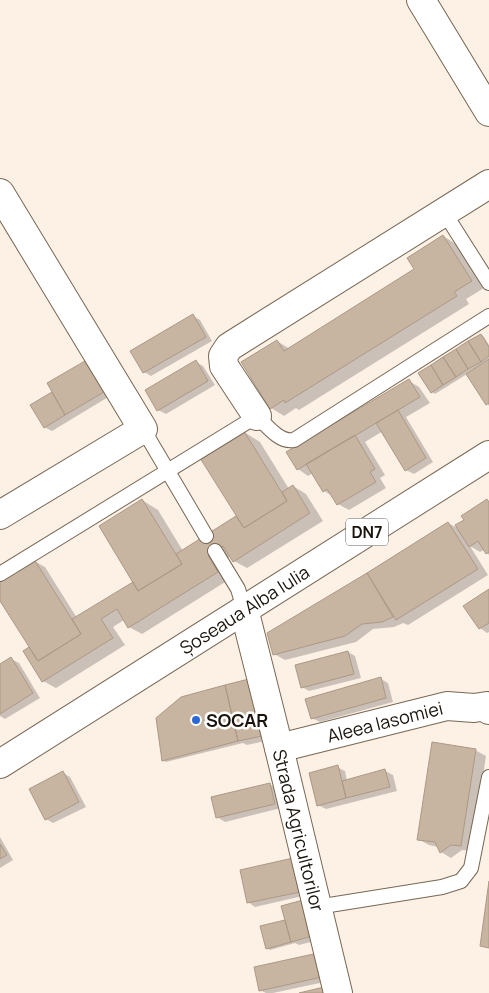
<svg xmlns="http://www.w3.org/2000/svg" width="489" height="993" font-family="Manrope,sans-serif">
<rect width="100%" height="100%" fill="#fdf1e5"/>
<path fill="#0003" d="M443,236L456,244L484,288L466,299L469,304L299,410L296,408L284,416L271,408L277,341L290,349L415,270Z
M193,316L200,320L212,341L151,376L144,372Z
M481,335L484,337L489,345V406L467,374L435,394L432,392Z
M85,362L93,367L110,396L52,431L44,427L32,405L54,393Z
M196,362L203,366L215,385L166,414L158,410Z
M409,381L419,387L430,403L406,417L433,462L414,474L406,470L383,431L365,442L385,475L380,478L386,488L349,510L338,504L334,497L324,491L313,473L308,476L298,469Z
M244,432L260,442L289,489L293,486L306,494L323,521L247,568L234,561L231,556L220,563L230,579L142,634L129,627L124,620L113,627L125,645L56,688L43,681L24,651L30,647L0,598V582L34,561L45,567L77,618L134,582L142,500L158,510L183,551L238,517Z
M487,501L489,502V555L484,550L480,552L470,546L488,575L408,625L403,623L394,627L373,629L356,642L285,660L274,654L269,634L448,523L459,529L465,520Z
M489,590V632L487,633L480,628L465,606Z
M348,652L355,656L361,678L309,691L302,687Z
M11,659L19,663L40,698L5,719L0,716V665Z
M381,679L388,683L393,702L320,722L312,718Z
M225,686L269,740L247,745L243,743L166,762L163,760Z
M475,750L486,756L472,851L462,850L451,858L441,852L438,847L429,845L418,839Z
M337,767L345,771L347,781L385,771L393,775L397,791L326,809L318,805Z
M63,773L70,777L86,807L53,823L46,819Z
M269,784L277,788L281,808L225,822L217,817Z
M0,837L13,860L0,868Z
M293,859L307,895L255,907L248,902Z
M285,921L319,940L299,945L295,943L270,950L267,948Z
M317,955L329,981L273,993H266L260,990Z"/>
<path fill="#c8b5a1" stroke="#ab9985" d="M443,235L472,281L454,292L457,296L285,403L284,400L270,409L241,362L277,340L284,351L414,269L407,258Z
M193,314L206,337L143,373L130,351Z
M481,334L489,347V356L481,362L468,341Z
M468,341L481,362L468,369L456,349Z
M456,349L468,369L456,377L443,357Z
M443,357L456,377L443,385L431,365Z
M489,359V403L486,405L466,374Z
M196,360L208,381L157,411L145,390Z
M85,361L104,392L65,415L47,383Z
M431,365L443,385L431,393L418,373Z
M409,379L420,397L297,470L286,452Z
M52,392L65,415L44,428L30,405Z
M398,410L426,458L405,471L376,423Z
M244,431L287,501L244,528L200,458Z
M355,435L375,469L370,472L376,482L337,505L327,489L323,492L306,464Z
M293,485L310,513L233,562L223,546L208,555L218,572L128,628L117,609L101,619L113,638L42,682L23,651L29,647L38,661L81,634L72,619L133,582L138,591L182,564L176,554L236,516L244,528L287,501L282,492Z
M142,499L182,564L138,591L99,526Z
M487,499L489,502V552L486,554L478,541L469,547L455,525L464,520L461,516Z
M448,522L478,569L396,620L367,573Z
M34,559L81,634L38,661L0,601V580Z
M367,573L393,617L382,622L362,624L345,636L273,655L267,633Z
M489,589V623L479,629L463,606Z
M348,651L354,674L301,688L295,665Z
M11,657L33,693L0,714V664Z
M381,677L386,698L311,719L305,699Z
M249,679L262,736L238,741L225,685Z
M225,685L238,741L162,761L156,718L181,697Z
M432,742L476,749L461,846L451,845L440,853L435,842L417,840Z
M338,765L346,798L317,806L309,773Z
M385,769L390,787L346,798L342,781Z
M63,771L79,802L45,820L29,789Z
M270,783L275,804L216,818L211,797Z
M0,844L7,855L0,859Z
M293,858L300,892L247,903L240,870Z
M489,881V948L480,946Z
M303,900L312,936L291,942L281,906Z
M285,920L291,942L266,949L260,926Z
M318,953L322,977L259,991L254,967Z
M324,987L326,993H299Z"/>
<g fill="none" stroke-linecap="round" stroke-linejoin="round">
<g stroke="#786754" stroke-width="16">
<path id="lane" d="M444,212L489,283
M143,429L206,536
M215,551L238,589L244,609
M0,574L257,416C267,426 280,443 294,440L489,316
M317,907L442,887L461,881L471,868L489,777"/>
</g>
<g stroke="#786754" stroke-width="30">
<g id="street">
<path d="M421,0L489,112"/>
<path d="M0,193L143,429L0,515"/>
<path d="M257,416L224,366L223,356L229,347L489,184"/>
<path id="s1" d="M244,609L279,748L338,993"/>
<path id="s2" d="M279,748L447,706L474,708L487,706L489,710"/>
</g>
</g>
<g stroke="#786754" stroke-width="30">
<g id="primary">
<path id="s3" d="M0,764L489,455"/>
</g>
</g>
<use href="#lane" stroke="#fff" stroke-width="14"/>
<use href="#street" stroke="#fff" stroke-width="28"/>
<use href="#primary" stroke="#fff" stroke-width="28"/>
</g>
<circle fill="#2968d5" stroke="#fff" stroke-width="2" cx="196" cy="720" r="5"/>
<g text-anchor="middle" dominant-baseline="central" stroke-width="5" stroke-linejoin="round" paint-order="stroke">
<rect fill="#fff" stroke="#5f5a56" stroke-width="1" x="346" y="518.5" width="42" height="27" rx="4"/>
<g font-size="16" font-weight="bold" fill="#1b140d">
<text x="367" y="532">DN7</text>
</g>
<g font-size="18" fill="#1b140d" stroke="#fff">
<text stroke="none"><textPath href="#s3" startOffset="289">Șoseaua Alba Iulia</textPath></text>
<text stroke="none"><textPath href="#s2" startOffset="109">Aleea Iasomiei</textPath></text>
<text stroke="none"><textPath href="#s1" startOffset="228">Strada Agricultorilor</textPath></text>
</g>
<g font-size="18" font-weight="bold" fill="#1b140d" stroke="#fff" text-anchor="start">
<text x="206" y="720">SOCAR</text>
</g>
</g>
</svg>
